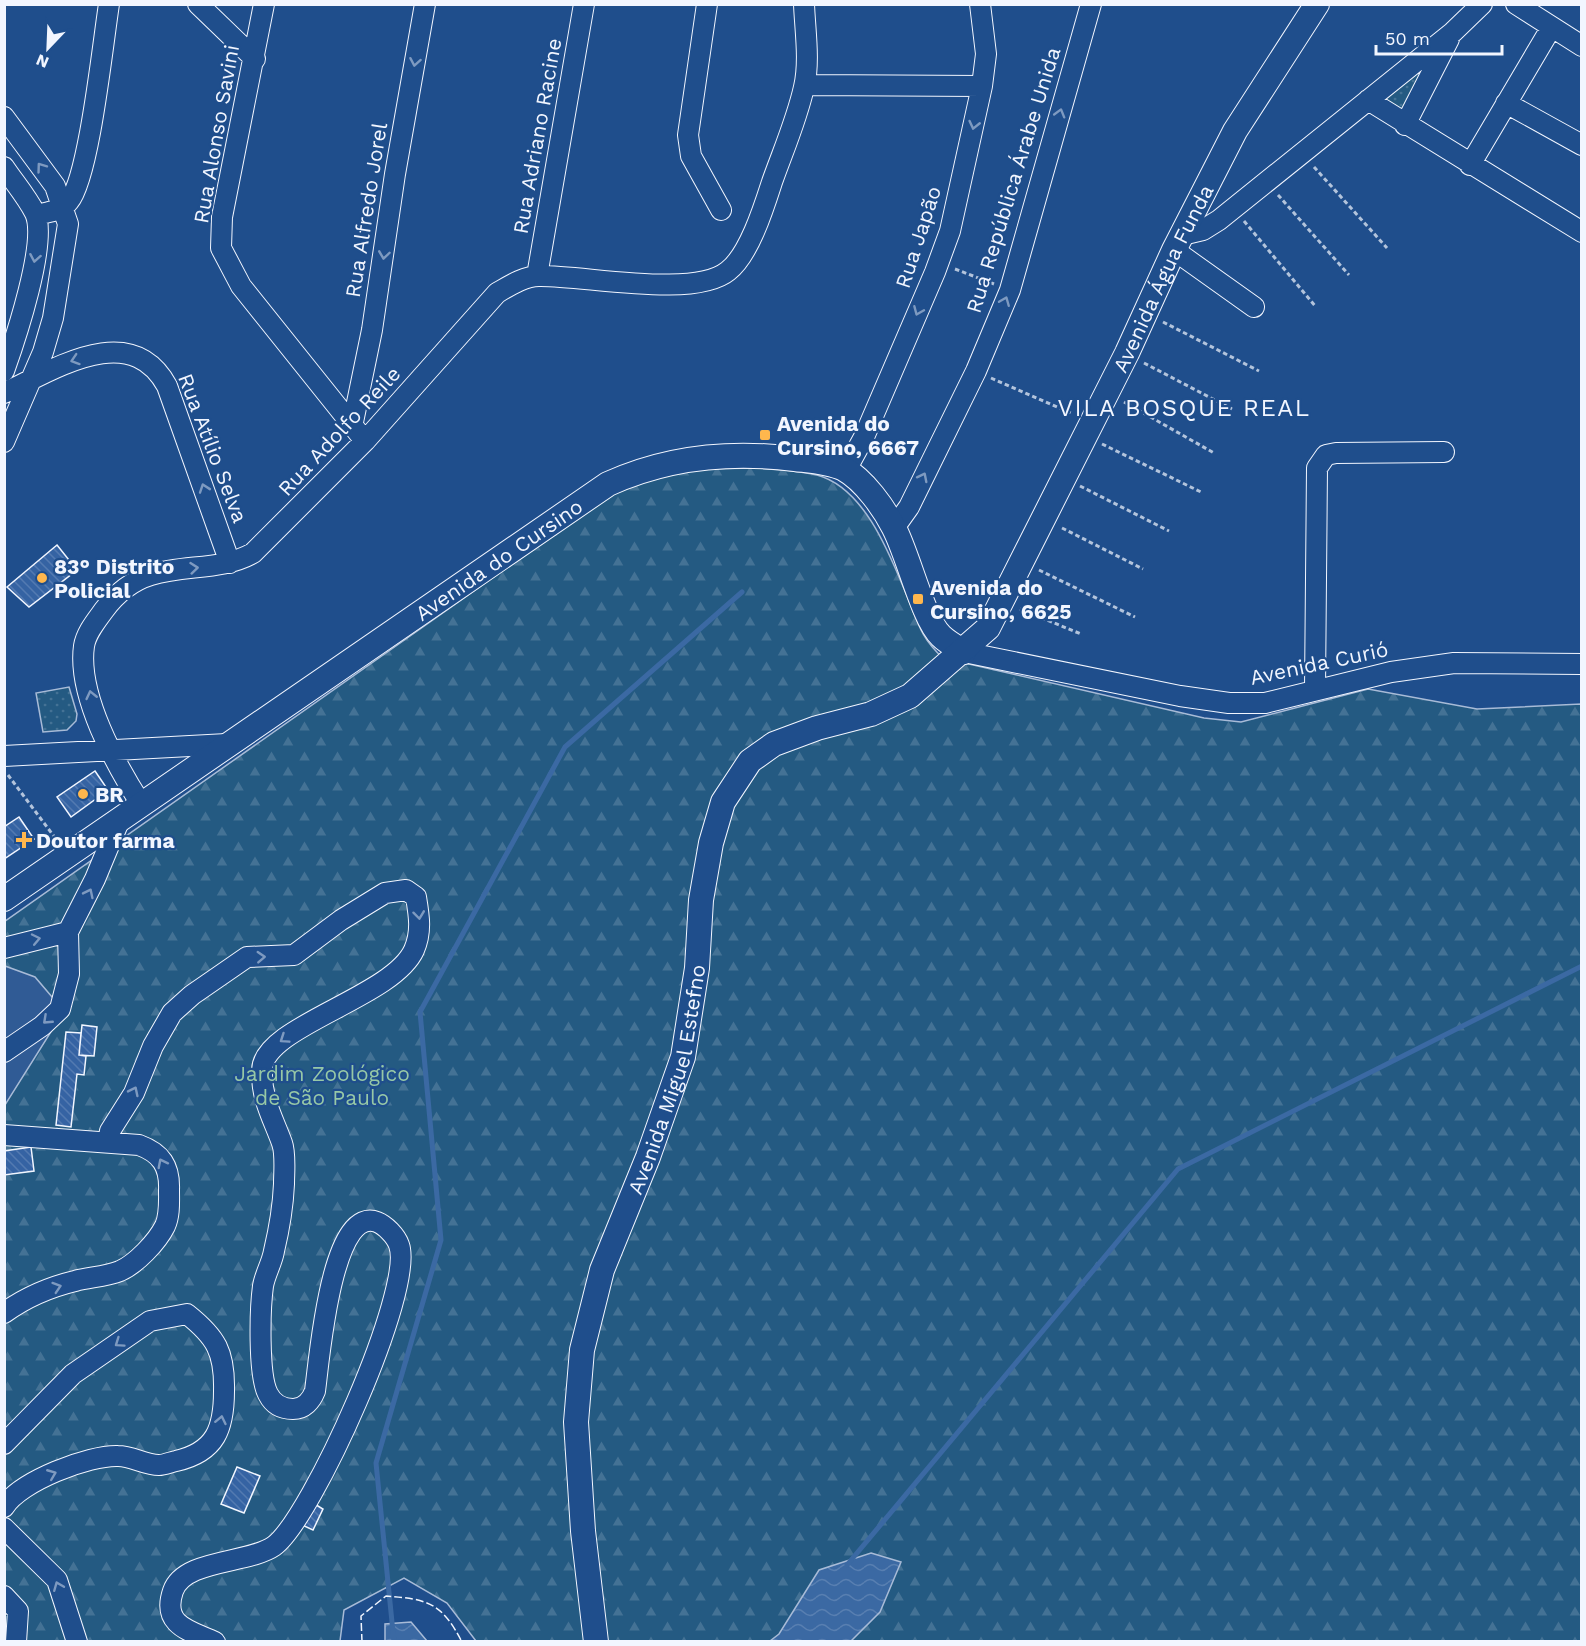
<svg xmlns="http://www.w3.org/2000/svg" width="1586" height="1646" font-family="'Work Sans',sans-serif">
<defs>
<pattern id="green-dots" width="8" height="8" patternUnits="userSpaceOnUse" patternTransform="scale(1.5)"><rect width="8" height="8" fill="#245a82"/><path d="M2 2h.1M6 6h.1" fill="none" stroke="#447295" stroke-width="1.8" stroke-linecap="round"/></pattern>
<pattern id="forest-firs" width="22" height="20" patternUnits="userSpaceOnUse" patternTransform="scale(1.5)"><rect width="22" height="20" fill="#245a82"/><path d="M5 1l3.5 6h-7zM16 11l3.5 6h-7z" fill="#447295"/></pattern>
<pattern id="water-waves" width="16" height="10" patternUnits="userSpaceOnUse" patternTransform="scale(1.5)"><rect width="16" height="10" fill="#3b69a3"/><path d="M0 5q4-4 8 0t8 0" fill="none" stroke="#587fb1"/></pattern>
<pattern id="building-back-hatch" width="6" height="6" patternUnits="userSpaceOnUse" patternTransform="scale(1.5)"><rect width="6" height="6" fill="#3563a3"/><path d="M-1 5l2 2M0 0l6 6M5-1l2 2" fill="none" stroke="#537ab1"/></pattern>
</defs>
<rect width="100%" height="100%" fill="#1f4e8c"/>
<path fill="url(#green-dots)" stroke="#a8bbd7" stroke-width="1.5" d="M1438,50L1403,117L1379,99Z
M69,687L77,714L76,721L67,730L43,732L36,693Z"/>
<path fill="url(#forest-firs)" stroke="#a8bbd7" stroke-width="1.5" d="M758,468C777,470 798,470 817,475C865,488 890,555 907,596C918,623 921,638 943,658L1204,718L1241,722L1368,689L1477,709L1581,704V1641H476L447,1603L404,1578L344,1610L340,1641H5L4,922L613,493L654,478L693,469Z"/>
<path fill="#305b95" stroke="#a8bbd7" stroke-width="1.5" d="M5,966L35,977L64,1011L5,1105Z"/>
<path fill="url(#water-waves)" stroke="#a8bbd7" stroke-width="1.5" d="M871,1553L901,1562L880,1612L851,1641H770L779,1634L819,1570Z
M411,1622L427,1641H385V1624Z"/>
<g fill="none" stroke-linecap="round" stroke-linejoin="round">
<path stroke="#3b69a3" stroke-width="5" d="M847,1565L1178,1169L1582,966
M394,1642L376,1463L441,1240L420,1012L565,747L742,592"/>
</g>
<path fill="url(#building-back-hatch)" stroke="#f2f6ff" stroke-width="1.5" d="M57,545L77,570L29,607L7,587Z
M95,771L108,790L71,817L57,797Z
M19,817L34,839L4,859V827Z
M82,1025L97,1027L94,1056L79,1055Z
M66,1032L81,1033L79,1055L86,1056L84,1075L77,1074L71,1127L56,1125Z
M31,1147L34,1171L4,1175V1151Z
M237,1467L260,1476L244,1513L221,1504Z
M313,1503L323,1509L313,1530L302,1525Z"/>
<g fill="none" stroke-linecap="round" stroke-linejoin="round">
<g stroke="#f2f6ff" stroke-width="22">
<path id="minor" d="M198,4L255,59
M264,4L222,217L221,248L241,286L365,441
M707,4L688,135L691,156L721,210
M1516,4L1582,46
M805,85L982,86
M1368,100L1582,232
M1506,103L1582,145
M4,117L55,186L68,224L53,318L43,352L4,442
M1405,125L1449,39
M1470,165L1551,28
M4,167C14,182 27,197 35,213C48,242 15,340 4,371
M36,215C48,212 62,211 69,201C89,178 103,42 109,4
M1182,235L1203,230L1219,220L1453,32L1482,4
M1174,250L1254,307
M537,276L584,4
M4,393C52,371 130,318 167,386L230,563
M353,422L372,330L395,174L425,4
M846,470L864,437L935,272L950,231L982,86L986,54L980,4
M894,528L909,507L976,371L1010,290L1091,4
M964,652L1180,696L1229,703H1265L1391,672L1454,663L1582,664
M1315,689L1317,468L1326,455L1336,453L1444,452
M4,756L227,744
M141,804C116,765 77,695 84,646C86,633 96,621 104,610C116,594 131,581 151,575C185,564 221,571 253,553L365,441L497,293C509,286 524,276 539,276C583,275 694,299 728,271C749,255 764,207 772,182C783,151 797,119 804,87C810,61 805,30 804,4
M4,948L68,932
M4,1052L42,1026L60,1009L69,974L68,932L95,879L120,819
M4,1135L139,1145C161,1153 170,1166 169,1190C169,1202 170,1215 165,1226C157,1242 136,1264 120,1271C105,1277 90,1277 75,1281C50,1287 26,1297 4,1313
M108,1142L110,1131L134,1093L153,1046L172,1013L192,995L247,957L294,955L341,920L385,893L406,890L416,897C419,915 422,932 414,950C392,998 263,1026 262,1070C261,1099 273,1118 282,1143C286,1154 284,1172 284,1184C283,1206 279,1230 274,1251C272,1263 265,1274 263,1286C260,1308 258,1375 268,1394C273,1404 281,1409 293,1409C304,1409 311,1401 315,1391C319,1363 331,1204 377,1222C385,1225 396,1236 399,1245C415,1289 312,1518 274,1546C248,1564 184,1559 173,1591C161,1626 191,1631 215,1642
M4,1444L73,1374L150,1321L187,1314C216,1337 225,1352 224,1391C224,1428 216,1452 176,1461C171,1462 164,1465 159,1465C145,1465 132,1456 118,1456C89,1455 20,1481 4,1507
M4,1528L57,1580L77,1642
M4,1596L18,1611L16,1642"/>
</g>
<g stroke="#f2f6ff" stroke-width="26">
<g id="major">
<path id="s1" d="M4,899L608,484C667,457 731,451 795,459C811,461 829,462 844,469C864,480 884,508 894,528C908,554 923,619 941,636C947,642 956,647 964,652"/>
<path id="s2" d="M596,1642L583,1531L576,1422L582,1350L602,1270L648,1157L683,1057L697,968L701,900L711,843L723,802L750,761L774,744L817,728L871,714L910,696L988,628L1127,353L1174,250L1235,131L1317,4"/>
</g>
</g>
<path stroke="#b3c4dc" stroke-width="3" stroke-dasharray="4.5 3" stroke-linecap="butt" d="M1314,167L1387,248
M1278,195L1349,275
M1244,221L1316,307
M955,269L994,284
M1163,322L1259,371
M1144,363L1232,409
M991,378L1073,414
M1124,402L1214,453
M1102,444L1201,492
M1080,486L1169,531
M1062,528L1143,569
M1039,570L1135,617
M1020,609L1081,634
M8,775L56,839"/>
<use href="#minor" stroke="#1f4e8c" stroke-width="20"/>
<use href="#major" stroke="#1f4e8c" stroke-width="24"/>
<path stroke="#f2f6ff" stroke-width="1.5" stroke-dasharray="8 3" stroke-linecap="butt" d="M362,1642L361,1616L386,1596C428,1599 442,1603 462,1642"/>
</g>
<defs><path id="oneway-chevron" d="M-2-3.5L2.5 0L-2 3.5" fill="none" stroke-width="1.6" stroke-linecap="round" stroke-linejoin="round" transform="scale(1.5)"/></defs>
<g stroke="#7e9ac0">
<use href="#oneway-chevron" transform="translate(415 62) rotate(100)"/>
<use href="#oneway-chevron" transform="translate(1060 113) rotate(-74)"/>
<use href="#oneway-chevron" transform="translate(974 125) rotate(103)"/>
<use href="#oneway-chevron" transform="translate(41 167) rotate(-126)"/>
<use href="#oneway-chevron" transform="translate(384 255) rotate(98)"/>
<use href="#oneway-chevron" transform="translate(35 258) rotate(100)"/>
<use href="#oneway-chevron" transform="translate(1005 301) rotate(-68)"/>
<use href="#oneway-chevron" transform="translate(918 311) rotate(113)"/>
<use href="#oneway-chevron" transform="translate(75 360) rotate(162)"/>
<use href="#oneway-chevron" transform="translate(923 477) rotate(-63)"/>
<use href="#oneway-chevron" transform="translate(204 488) rotate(-109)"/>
<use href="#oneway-chevron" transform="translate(194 568) rotate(-6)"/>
<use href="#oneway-chevron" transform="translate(91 695) rotate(-103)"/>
<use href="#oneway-chevron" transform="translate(89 893) rotate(-64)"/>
<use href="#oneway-chevron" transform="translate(419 915) rotate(83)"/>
<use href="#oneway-chevron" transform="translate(36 939) rotate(-12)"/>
<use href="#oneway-chevron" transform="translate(261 957) rotate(-3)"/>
<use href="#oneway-chevron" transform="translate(47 1020) rotate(137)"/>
<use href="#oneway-chevron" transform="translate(284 1039) rotate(146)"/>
<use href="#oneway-chevron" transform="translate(134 1091) rotate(-64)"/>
<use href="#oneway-chevron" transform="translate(162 1163) rotate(-117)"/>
<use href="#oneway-chevron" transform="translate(57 1287) rotate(-18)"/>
<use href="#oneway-chevron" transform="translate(119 1343) rotate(145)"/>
<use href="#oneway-chevron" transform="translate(221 1420) rotate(-78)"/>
<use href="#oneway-chevron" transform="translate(52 1474) rotate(-22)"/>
<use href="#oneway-chevron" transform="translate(58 1586) rotate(-112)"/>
</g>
<g fill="#ffb74d" stroke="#1f4e8c" stroke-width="2">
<rect x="759" y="429" width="12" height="12" rx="3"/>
<circle cx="42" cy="578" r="6"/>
<rect x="912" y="593" width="12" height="12" rx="3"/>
<circle cx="83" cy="794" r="6"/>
<path d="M21 831h6v6h6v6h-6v6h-6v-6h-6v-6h6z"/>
</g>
<g text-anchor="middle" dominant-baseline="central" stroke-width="4.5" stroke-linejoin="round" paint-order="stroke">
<g font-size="21" fill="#f2f6ff" stroke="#1f4e8c">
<text transform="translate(216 134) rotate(-80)">Rua Alonso Savini</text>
<text transform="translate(537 136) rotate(-80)">Rua Adriano Racine</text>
<text transform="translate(1013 180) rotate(-73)">Rua República Árabe Unida</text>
<text transform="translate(366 210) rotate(-81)">Rua Alfredo Jorel</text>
<text transform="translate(918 237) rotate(-72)">Rua Japão</text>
<text stroke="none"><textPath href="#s2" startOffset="1580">Avenida Água Funda</textPath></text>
<text transform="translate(339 431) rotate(-47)">Rua Adolfo Reile</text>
<text transform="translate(213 448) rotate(69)">Rua Atílio Selva</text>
<text stroke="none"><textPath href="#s1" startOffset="600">Avenida do Cursino</textPath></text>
<text transform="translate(1319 663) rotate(-12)">Avenida Curió</text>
<text stroke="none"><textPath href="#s2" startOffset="578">Avenida Miguel Estefno</textPath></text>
</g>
<g font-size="21" font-weight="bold" fill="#f2f6ff" stroke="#1f4e8c" text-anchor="start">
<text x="777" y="423">Avenida do<tspan x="777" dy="24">Cursino, 6667</tspan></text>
<text x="54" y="566">83° Distrito<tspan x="54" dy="24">Policial</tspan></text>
<text x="930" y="587">Avenida do<tspan x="930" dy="24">Cursino, 6625</tspan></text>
<text x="95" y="794">BR</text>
<text x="36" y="840">Doutor farma</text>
</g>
<g font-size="21" fill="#97c8a6" stroke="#1f4e8c">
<text x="322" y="1073">Jardim Zoológico<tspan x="322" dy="24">de São Paulo</tspan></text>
</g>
<g font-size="24" letter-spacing="1.5" fill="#f2f6ff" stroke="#1f4e8c">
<text x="1184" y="408">VILA BOSQUE REAL</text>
</g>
</g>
<rect width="1586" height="1646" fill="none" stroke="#f2f6ff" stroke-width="12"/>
<g transform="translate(48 48) rotate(203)" stroke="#1f4e8c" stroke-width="4.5" paint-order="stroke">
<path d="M0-4.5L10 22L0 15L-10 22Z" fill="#f2f6ff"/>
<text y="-9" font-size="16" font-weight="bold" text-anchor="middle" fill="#f2f6ff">N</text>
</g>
<path d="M1376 45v9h126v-9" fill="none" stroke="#f2f6ff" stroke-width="3"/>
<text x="1385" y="45" font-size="18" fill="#f2f6ff" stroke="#1f4e8c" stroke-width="4.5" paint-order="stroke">50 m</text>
</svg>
